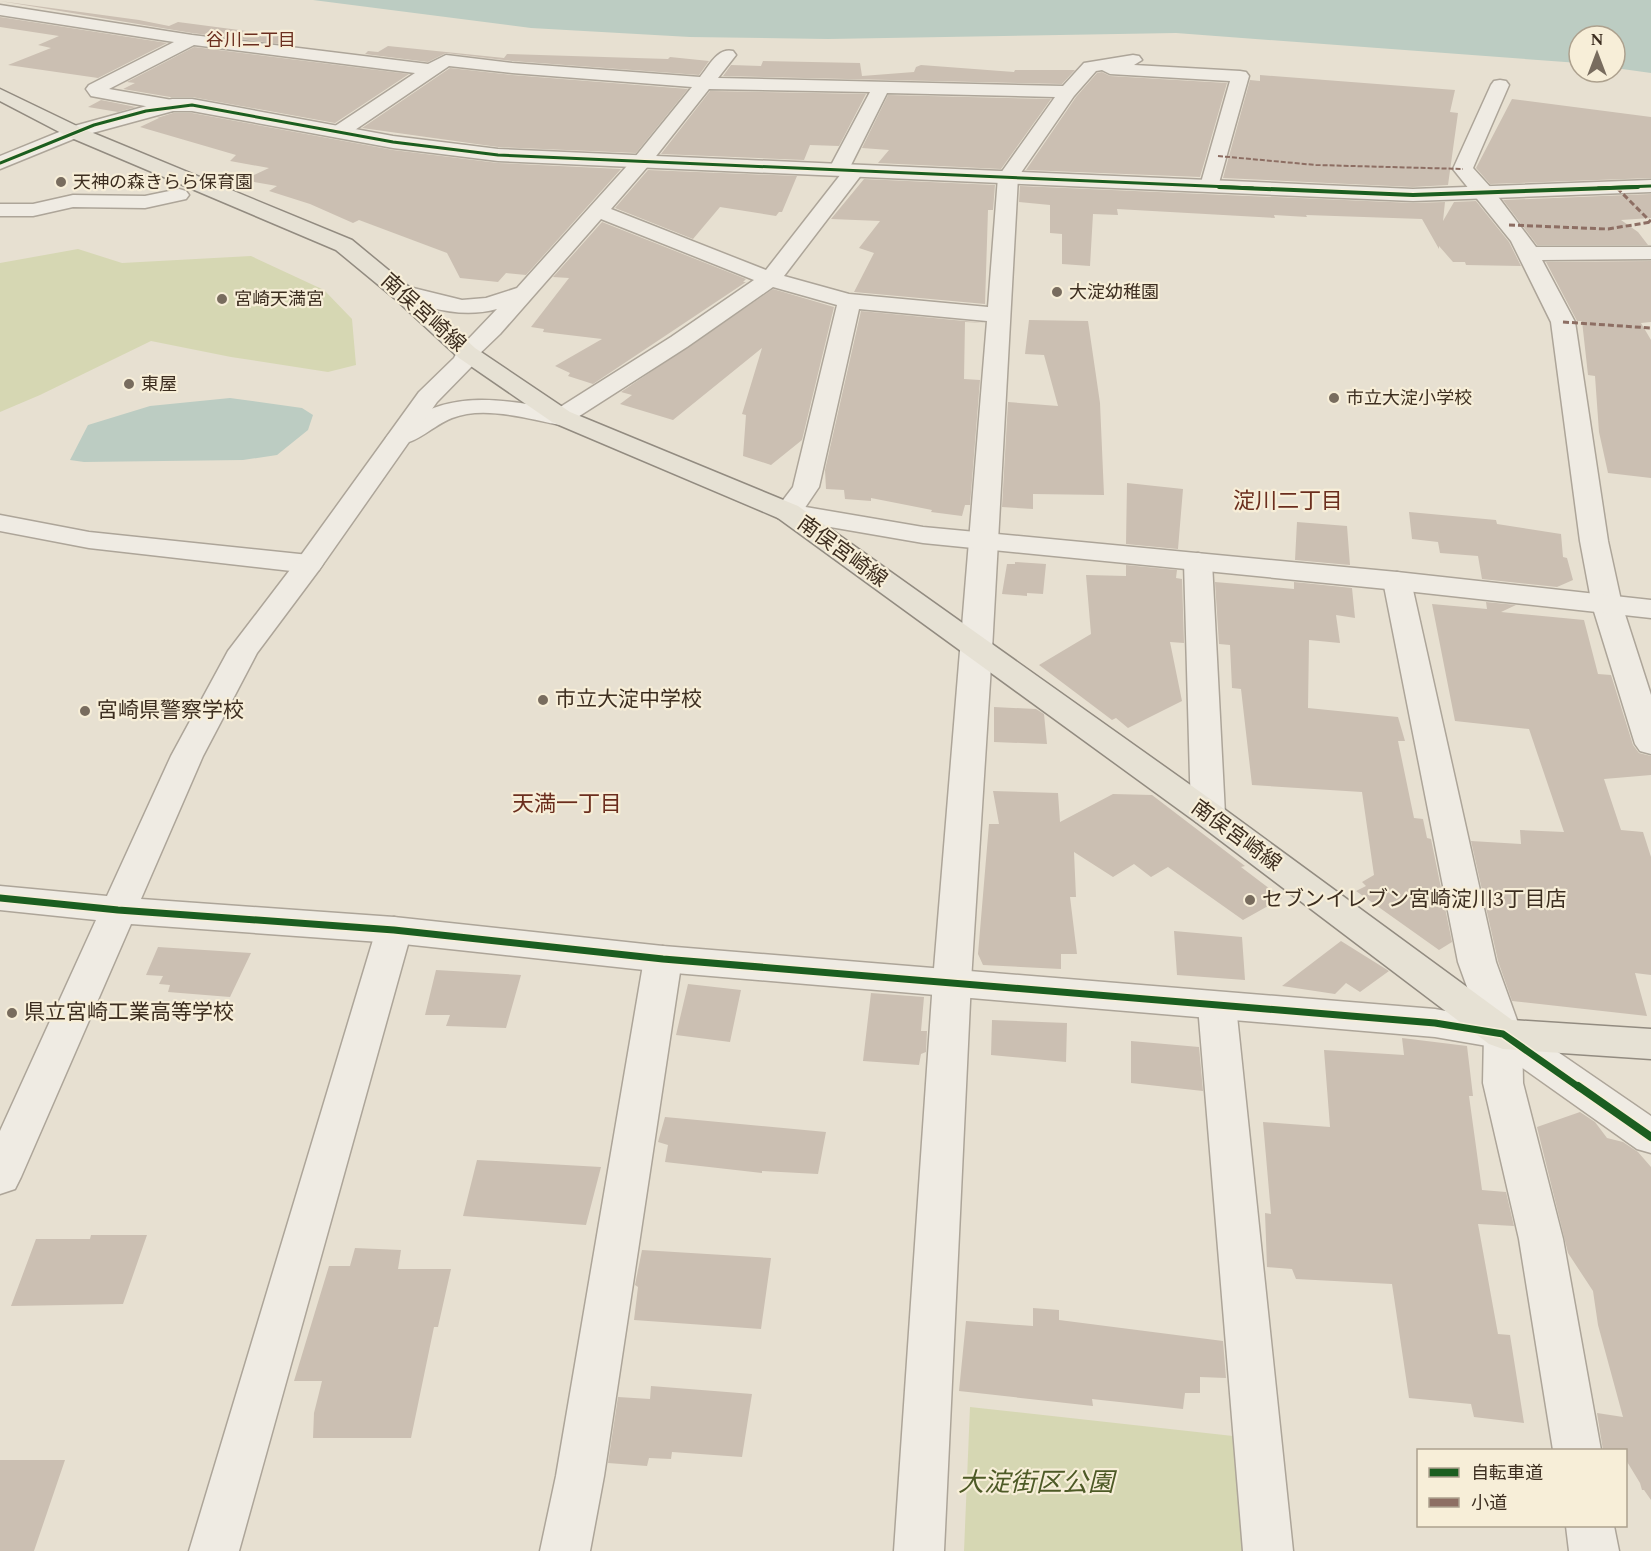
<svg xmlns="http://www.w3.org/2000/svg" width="1651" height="1551" font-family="Spectral,'Noto Sans JP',serif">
<rect width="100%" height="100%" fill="#e7e0d1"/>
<path fill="#d6d7b3" d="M78,249L122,263L251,256L324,290L352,319L356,365L328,372L231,357L151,341L40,395L0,412V263Z
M970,1407L1233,1436L1243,1551H964Z"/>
<path fill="#bcccc2" d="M313,0H1651V73L1615,68V36H1579V63L1176,33L828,39L690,37L531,28Z
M230,398L302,408L313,415L308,430L277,455L243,460L84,462L70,460L88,425L150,406Z"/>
<path fill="#cbbfb2" d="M0,1L139,20L169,26L178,22L292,37L280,44L192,33Z
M0,17L167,43L98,78L8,65L51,48L38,45L59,36L0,27Z
M388,46L504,58L507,54L668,59L670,57L709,61L699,75L512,61L446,53L428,62L365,54L368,51L378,52Z
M194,47L409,74L335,123L192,97H170L123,89L135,83L127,82Z
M763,61L860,63L862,76L914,72L916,67L921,65L1014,72L1015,70H1075L1062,84L723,76L731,65L761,66Z
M450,68L512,75L688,89L636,153L498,147L362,128Z
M1102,72L1110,76L1227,83L1200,177L1026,170L1076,97L1097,73Z
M1260,75L1455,90L1450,112L1458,113L1448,185L1413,187L1223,178L1250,80L1260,81Z
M710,91L866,94L839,146L810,145L804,160L661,154Z
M888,95L1051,99L1001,169L878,163L889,150L862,148Z
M1512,99L1651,117V178L1490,184L1476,168Z
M101,100L136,107L118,112L88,107Z
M173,113H192L393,150L498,163L621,169L526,275L506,273L498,282L460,278L447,253L359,220L353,223L310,204L269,191L277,186L243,180L269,168L230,161L236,155L140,127L159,118H157Z
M648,170L797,176L782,212H779L776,216L720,207L693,239L615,208Z
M864,179L995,185L993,210H988L985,304L854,292L874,253L859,248L880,221L831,219Z
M1020,186L1413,203L1445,202L1443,221L1454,202L1476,201L1509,242L1521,266L1466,265L1465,262H1453L1439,246V249L1422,219L1306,215L1307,217L1274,215L1275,218L1117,209L1118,215L1093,214L1090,266L1062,264V234L1050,233V205L1019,202Z
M1651,194V218L1621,220L1638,232L1648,245H1537L1503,200Z
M602,222L746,279L743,282H746L593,384L568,376L570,373L555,366L602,339L543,332L544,329L531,327L569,278L553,277Z
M1651,261V322L1641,323L1651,340V478L1608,473L1599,432L1595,376L1588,375L1582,321H1577L1546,262Z
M773,289L834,307L802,440L771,465L743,456L746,415L742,414L762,348L673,420L620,404L632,395L621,392Z
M861,311L985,323L965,322L964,379L980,380L970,505H965L962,516L931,512L932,510L871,498V501L845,499L844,490L826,489L825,470Z
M1029,320L1088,321L1100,403L1104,495L1033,494V509L1002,507L1008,402L1058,406L1044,355L1025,354Z
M1127,483L1183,489L1178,549L1126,544Z
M1409,512L1496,520L1497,524L1561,534L1563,557L1567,558L1573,580L1557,587L1482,579L1478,556L1440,553L1438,542L1412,539Z
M1297,522L1347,526L1350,565L1295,560Z
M1015,562L1046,564L1043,594L1027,593V596L1002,594L1007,564H1015Z
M1126,565L1177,570L1176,578L1182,579L1184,643L1170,642L1182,701L1128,728L1116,718L1112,720L1039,665L1091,634L1086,575L1126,576Z
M1215,582L1294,589V582L1352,588L1355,618L1336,615L1340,643L1309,640L1308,708L1398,717L1405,741H1398L1414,818L1423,819L1427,838L1431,839L1452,942L1439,950L1356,891L1366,886L1362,882L1374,875L1362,792L1252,785L1241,689L1232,688L1230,645L1219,644Z
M1486,602L1516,605L1501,612L1584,620L1598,674L1611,675L1633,745L1639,753L1651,756V775L1604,779L1621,830L1643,832L1651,857V975L1635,973L1647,1016L1512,1001L1498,961L1471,841L1521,844L1520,830L1564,832L1529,729L1455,721L1432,604L1487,609Z
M994,707L1036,709L1044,714L1047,744L994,742Z
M993,791L1058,793L1060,822L1113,794L1152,795L1245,866L1241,867L1282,898L1243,920L1168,867L1151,877L1134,864L1113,877L1074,852L1076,897H1070L1077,954H1061V969L983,965L978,954L989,824H999Z
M1174,931L1242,937L1245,980L1177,975Z
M1341,941L1389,971L1360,992L1346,983L1335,994L1282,986Z
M158,947L251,953L230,997L168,992L170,985L159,984L163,976L146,975Z
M436,970L521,975L506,1028L446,1026L450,1015H425Z
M688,984L741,990L730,1042L676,1035Z
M871,993L924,997L921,1031H927L926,1052L921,1054L919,1065L863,1061Z
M992,1020L1067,1023L1066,1062L991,1055Z
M1402,1038L1467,1046L1473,1096H1469L1482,1190L1506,1192L1514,1226L1478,1224L1498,1334L1510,1335L1524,1423L1474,1417L1471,1404L1409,1398L1392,1284L1296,1279L1292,1269L1267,1267L1265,1213L1271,1214L1263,1122L1330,1127L1324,1050L1404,1055Z
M1131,1041L1199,1047L1203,1091L1131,1083Z
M1580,1112L1595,1122L1607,1138L1623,1142L1638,1152L1651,1167V1500L1644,1490H1642L1640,1483L1626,1460V1450H1603L1597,1413L1623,1417L1598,1325L1593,1291L1568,1253L1537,1127Z
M665,1117L826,1132L818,1174L762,1171V1173L665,1162L668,1145L658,1142Z
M477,1160L601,1167L586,1225L463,1216Z
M91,1235H147L123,1304L11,1306L36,1239H90Z
M355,1248L401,1250L398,1269H451L438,1327H434L411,1438H313L314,1413L322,1381H294L329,1266H350Z
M642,1250L771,1258L761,1329L634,1320L638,1287L635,1285Z
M1033,1308L1059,1310V1320L1223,1341L1226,1378L1200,1377V1393H1185L1183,1409L1092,1399L1093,1406L959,1391L966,1321L1033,1326Z
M651,1386L752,1394L742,1457L672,1452L671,1459L649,1458L647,1466L608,1463L618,1397L650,1399Z
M0,1460H65L34,1551H0Z"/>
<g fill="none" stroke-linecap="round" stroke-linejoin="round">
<g stroke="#ada599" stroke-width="3">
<path id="minor" d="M0,5L192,35L428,64L446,55L512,63L700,77C709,66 718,47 733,51L736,55L718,78L1063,86L1084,63L1133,55L1139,56L1142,60L1134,65L1240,71L1246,72L1249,76L1217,190H1203L1200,186L1230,81L1110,74L1102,70L1096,71L1074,96L1018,177L992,650L971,981L944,1551H894L933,981L987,321L859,309L819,487L798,518L788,520L778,518L774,512L793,487L837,305L773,287L687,347L570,422L561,425C528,419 484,405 452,418C431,426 413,449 390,443L386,438C391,430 400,426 408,421C454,390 505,400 557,409L671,337L754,280L601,219L500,334L475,358L467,360L459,358L455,353L497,309C460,319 428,307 393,297L390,292L393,287L401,285L462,300L486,298L517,288L635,157L692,87L512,73L449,66L346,136H332L330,132L332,128L415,73L194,45L109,89L178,101L181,105L178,109L172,111L91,96L86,89L89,85L174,42L0,15ZM709,89L870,92L829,169L832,173L841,174L766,270L611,209L649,165ZM887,93L1055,97L998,177L988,307L849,294L784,276L865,170L862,166L851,165Z
M1500,80L1506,81L1509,85L1473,168L1493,190L1536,247H1651V259L1542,260L1575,322L1608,541L1622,605L1651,695V754L1640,751L1635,744L1592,605L1580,541L1551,322L1511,241L1453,169L1491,85L1494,81Z
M74,126L81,128L83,132L81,136L0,169V156Z
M179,189L186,191L189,195L186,199L145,208L73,207L33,216H0V204H33L73,195L145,196Z
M0,515L89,532L309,555L319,558L323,564L319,570L309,573L89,548L0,531Z
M1198,553L1208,556L1212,562L1225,814L1220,822L1208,825L1196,822L1191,814L1184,562L1188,556Z
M1397,572L1407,575L1411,581L1496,962L1522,1034L1523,1083L1563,1239L1601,1450H1553L1519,1239L1483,1083L1484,1034L1458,962L1383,581L1387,575Z
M394,917L407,921L412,930L239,1551H189L376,930L381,921Z
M663,946L676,950L682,959L604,1476L590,1551H540L556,1476L644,959L650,950Z
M1217,992L1230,996L1236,1006L1293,1551H1243L1198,1006L1204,996Z
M1566,1526H1614L1619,1551H1569Z"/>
</g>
<g stroke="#ada599" stroke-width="3">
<path id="tertiary" d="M172,99H192L393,136L498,149L1413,189L1651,180V192L1413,201L498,161L393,148L192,111H173L74,138L67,136L65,132L67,128Z
M467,346L475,348L479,353L478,360L437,402L319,570L257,653L203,756L141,899L394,917L663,946L1435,1009L1517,1024L1651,1116V1153L1637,1149L1493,1047L1435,1037L663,972L394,943L131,924L21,1177L15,1189L0,1194V1131L96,920L0,910V886L107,896L171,756L228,651L299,558L419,392L454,358L459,348Z
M788,504L923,527L1397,572L1651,600V618L1397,590L923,543L778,518L774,512L778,506Z"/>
</g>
<g stroke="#928b80" stroke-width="3">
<path id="primary" d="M0,89L81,128L352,240L409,287L475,348L570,412L798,506L1220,806L1512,1020L1651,1029V1059L1503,1049L1489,1044L1196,822L778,518L552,422L459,358L393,297L336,250L67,136L0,101Z"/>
</g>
<use href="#minor" fill="#efebe3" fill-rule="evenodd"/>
<use href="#tertiary" fill="#efebe3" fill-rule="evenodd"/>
<use href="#primary" fill="#e6e1d4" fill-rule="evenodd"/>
<path stroke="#8d6e63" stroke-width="2" stroke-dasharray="5 2" stroke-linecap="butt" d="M1218,156L1316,165L1463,169"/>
<path stroke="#8d6e63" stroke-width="3" stroke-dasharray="6 3" stroke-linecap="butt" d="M1617,188L1651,222
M1509,225L1608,229L1651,222
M1563,322L1651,328"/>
<g stroke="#f7eed8" stroke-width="5">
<path id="cycleway-far3" d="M0,163L94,125L146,111L192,105L393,142L498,155L1253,188
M1598,188L1651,186"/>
</g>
<g stroke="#f7eed8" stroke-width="6">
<path id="cycleway-far2" d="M1219,187L1413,195L1638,187"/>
</g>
<g stroke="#f7eed8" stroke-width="10">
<path id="cycleway-far1" d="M0,898L118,910L394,930L663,959L1435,1023L1503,1034L1580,1088"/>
</g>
<g stroke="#f7eed8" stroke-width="12">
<path id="cycleway" d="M1578,1086L1651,1137"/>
</g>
<use href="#cycleway-far3" stroke="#1b5e20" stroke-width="3"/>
<use href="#cycleway-far2" stroke="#1b5e20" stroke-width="4"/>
<use href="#cycleway-far1" stroke="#1b5e20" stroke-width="7"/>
<use href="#cycleway" stroke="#1b5e20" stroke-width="8"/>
</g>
<g fill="#786c5e" stroke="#f7eed8" stroke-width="2">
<circle cx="61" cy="182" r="6"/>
<circle cx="1057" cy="292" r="6"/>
<circle cx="222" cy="299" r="6"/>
<circle cx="129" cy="384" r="6"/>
<circle cx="1334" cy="398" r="6"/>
<circle cx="543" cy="700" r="6"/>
<circle cx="85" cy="711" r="6"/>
<circle cx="1250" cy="900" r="6"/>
<circle cx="12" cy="1013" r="6"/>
</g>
<g text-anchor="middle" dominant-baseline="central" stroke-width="4.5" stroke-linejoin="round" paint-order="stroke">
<g font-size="18" fill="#6b2e1e" stroke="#f7eed8">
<text x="251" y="40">谷川二丁目</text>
</g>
<g font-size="18" fill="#3d2e20" stroke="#f7eed8" text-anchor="start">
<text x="73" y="182">天神の森きらら保育園</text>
<text x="1069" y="292">大淀幼稚園</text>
<text x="234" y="299">宮崎天満宮</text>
<text x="141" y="384">東屋</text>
<text x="1346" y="398">市立大淀小学校</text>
</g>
<g font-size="21" fill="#3d2e20" stroke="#f7eed8">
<text transform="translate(423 313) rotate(42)">南俣宮崎線</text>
<text transform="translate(842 552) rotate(36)">南俣宮崎線</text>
<text transform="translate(1236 836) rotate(36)">南俣宮崎線</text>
</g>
<g font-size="21" fill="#3d2e20" stroke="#f7eed8" text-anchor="start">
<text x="555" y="700">市立大淀中学校</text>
<text x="97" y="711">宮崎県警察学校</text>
<text x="1262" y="900">セブンイレブン宮崎淀川3丁目店</text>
<text x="24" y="1013">県立宮崎工業高等学校</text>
</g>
<g font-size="22" fill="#6b2e1e" stroke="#f7eed8">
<text x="1288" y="501">淀川二丁目</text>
<text x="567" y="804">天満一丁目</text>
</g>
<g font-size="26" font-style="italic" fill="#4d5a26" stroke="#f7eed8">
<text x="1036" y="1483">大淀街区公園</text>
</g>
</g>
<rect x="1417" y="1449" width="210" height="78" fill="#f7eed8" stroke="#ada18e" stroke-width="1.5"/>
<rect x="1429" y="1468" width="30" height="9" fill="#1b5e20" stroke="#ada18e" stroke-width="1.5"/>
<text x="1471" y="1479" font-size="18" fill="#3d2e20">自転車道</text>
<rect x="1429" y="1498" width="30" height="9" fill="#8d6e63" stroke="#ada18e" stroke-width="1.5"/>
<text x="1471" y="1509" font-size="18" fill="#3d2e20">小道</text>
<g transform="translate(1597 54)"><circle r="28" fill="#f7eed8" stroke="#ada18e" stroke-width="1.5"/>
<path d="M0-4.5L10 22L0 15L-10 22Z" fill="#786c5e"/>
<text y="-9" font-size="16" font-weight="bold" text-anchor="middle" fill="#3d2e20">N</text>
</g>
</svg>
